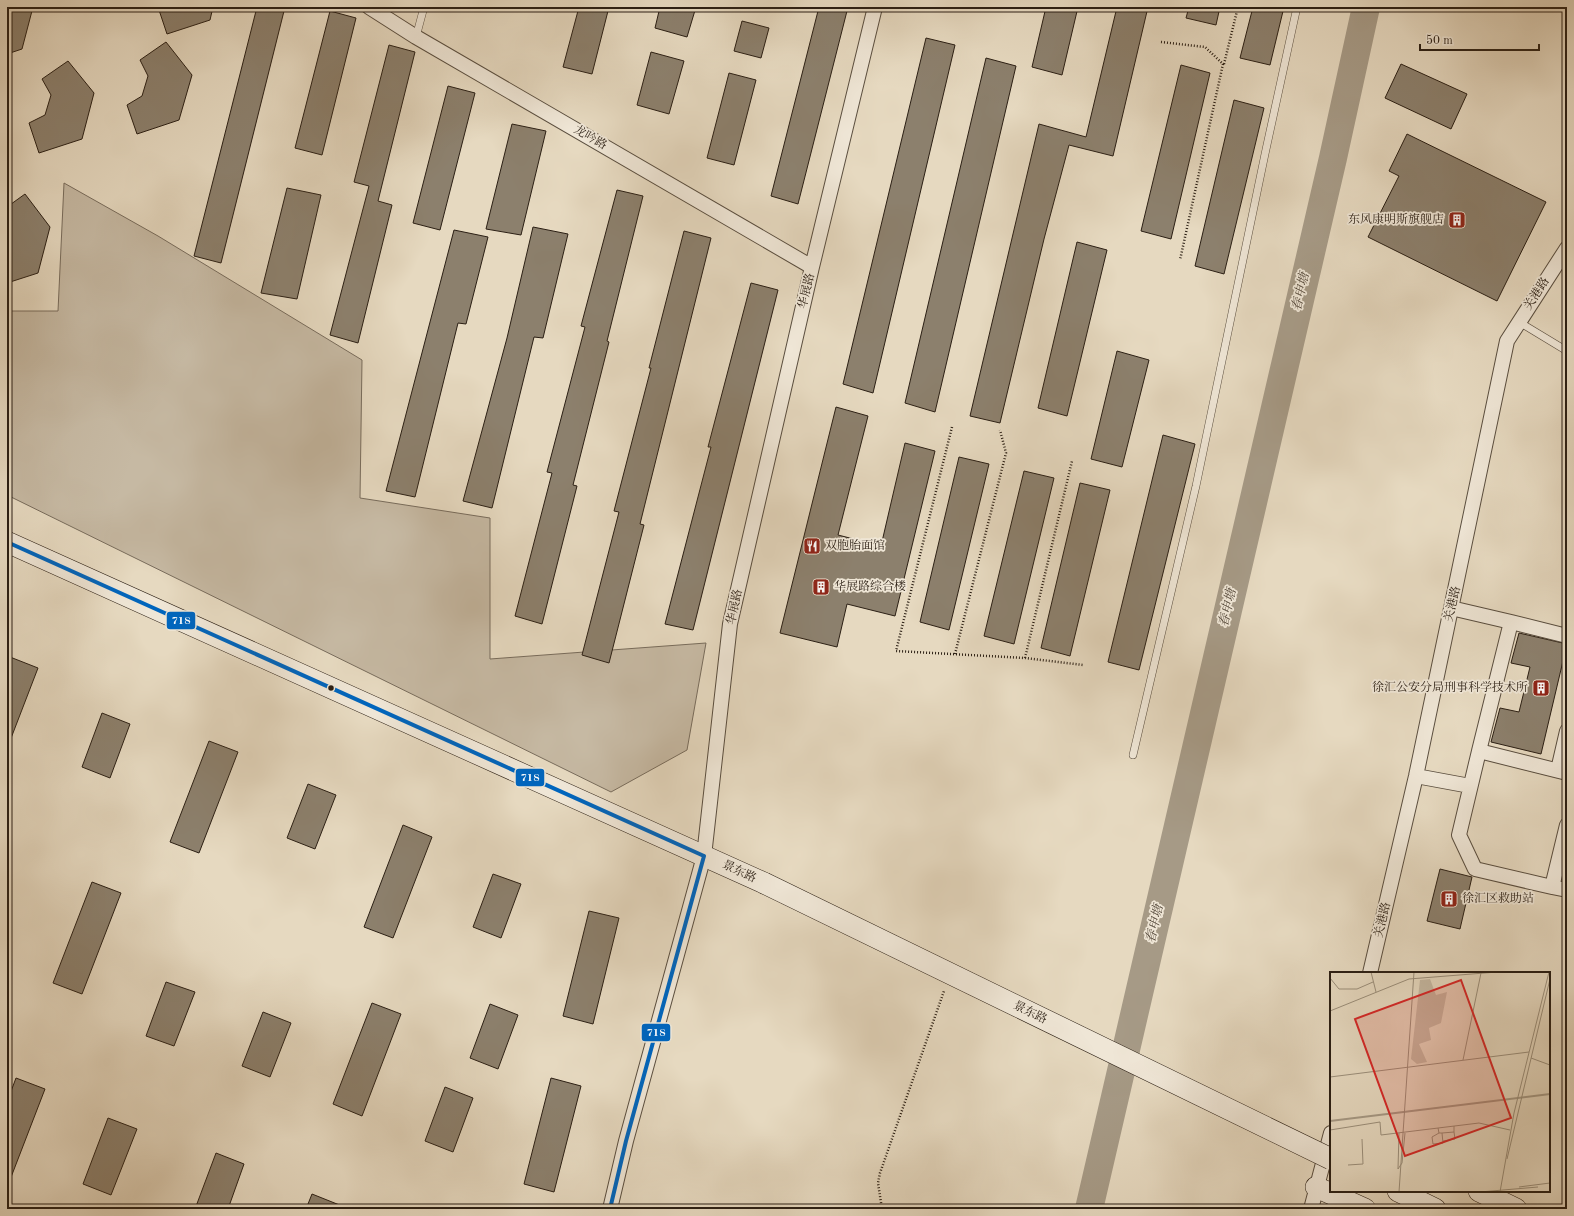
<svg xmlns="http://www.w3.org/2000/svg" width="1574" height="1216" font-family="'Old Standard TT','Noto Serif SC',serif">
<rect width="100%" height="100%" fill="#e6d9c0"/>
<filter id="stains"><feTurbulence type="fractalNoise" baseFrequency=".005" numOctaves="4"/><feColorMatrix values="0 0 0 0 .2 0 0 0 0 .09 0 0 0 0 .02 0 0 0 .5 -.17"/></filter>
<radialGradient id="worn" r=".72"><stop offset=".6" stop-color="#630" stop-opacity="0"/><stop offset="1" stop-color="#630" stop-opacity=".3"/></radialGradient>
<path fill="#c6b9a3" stroke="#786c5c" d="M64,183L158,236L362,360L360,498L490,518V659L706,643L687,750L611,792L7,495V311H58Z"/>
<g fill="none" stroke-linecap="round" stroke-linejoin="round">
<path stroke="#a69a86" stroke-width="28" d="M1089,1209L1333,158L1366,7"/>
</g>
<path fill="#8c806d" stroke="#2b1f14" d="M7,7H33L22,49L7,54Z
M158,7H213L210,20L167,34Z
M257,7H285L221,263L194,256Z
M579,7H609L592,74L563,67Z
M660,7H696L687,37L655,28Z
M819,7H848L798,204L771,196Z
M1046,7H1078L1062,75L1032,67Z
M1117,7H1148L1113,156L1069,145L1044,239L1000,423L970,416L1039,124L1086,137Z
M1189,7H1220L1216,25L1186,18Z
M1253,7H1284L1270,65L1240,58Z
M330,11L356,18L322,155L295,148Z
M742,21L769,28L761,58L734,51Z
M926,38L955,45L873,393L843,384Z
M166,42L192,75L179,120L137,134L127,105L142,96L148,76L140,60Z
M389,45L415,52L378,201L392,205L358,343L330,335L369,186L354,182Z
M651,52L684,61L669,114L637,105Z
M986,58L1016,66L935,412L905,403Z
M68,61L94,93L82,139L39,153L29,123L45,115L51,95L42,79Z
M1401,64L1467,94L1451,129L1385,98Z
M1181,65L1210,73L1171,239L1141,231Z
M729,73L756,80L734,165L707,158Z
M448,86L475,93L440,230L413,223Z
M1234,100L1264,108L1224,274L1195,266Z
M512,124L546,131L521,235L486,229Z
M1407,134L1546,202L1497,301L1368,237L1399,176L1389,171Z
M287,188L321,195L297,299L261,293Z
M617,190L643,196L607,341L609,342L573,485L577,486L542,624L515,616L552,473L547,472L585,327L581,326Z
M25,194L50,227L38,273L7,283V207Z
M533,227L568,234L543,338L534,337L492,508L463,501L507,338Z
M454,230L488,237L466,324L458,323L415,497L386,491Z
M684,231L711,238L640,524L644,525L609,663L582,655L619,512L614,511L651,368H649Z
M1077,242L1107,250L1067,416L1038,408Z
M751,283L778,290L693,630L665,624L711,447H708Z
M1117,351L1149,360L1122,467L1091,459Z
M836,407L868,416L838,535L881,546L905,443L935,451L895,616L847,604L837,647L780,633Z
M1163,435L1195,444L1139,670L1108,662Z
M959,457L989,464L949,630L920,622Z
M1024,471L1054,478L1014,644L984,636Z
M1080,483L1110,490L1070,656L1041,648Z
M1519,633L1567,644L1541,754L1491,742L1500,708L1519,712L1530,667L1511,663Z
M10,657L38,668L8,746L7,664Z
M102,713L130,724L110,778L82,767Z
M209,741L238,752L199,853L170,842Z
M308,784L336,795L315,849L287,838Z
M403,825L432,837L393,938L364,927Z
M1440,869L1472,877L1460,929L1427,921Z
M493,874L521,884L501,938L473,927Z
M92,882L121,893L82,994L53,983Z
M589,911L619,918L593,1024L563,1016Z
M166,982L195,992L174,1046L146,1036Z
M372,1003L401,1014L362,1116L333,1104Z
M490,1004L518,1015L498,1069L470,1058Z
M263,1012L291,1023L270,1077L242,1066Z
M16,1078L45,1089L8,1185L7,1102Z
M551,1078L581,1086L554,1192L524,1184Z
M445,1087L473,1098L453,1152L425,1141Z
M108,1118L137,1129L111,1195L83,1184Z
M216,1153L244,1164L228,1209H195Z
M312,1194L347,1208V1209H306Z"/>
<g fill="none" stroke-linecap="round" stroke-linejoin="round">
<g stroke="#5a4e3f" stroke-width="8">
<path id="lane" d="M416,37L424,7
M1519,322L1567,351
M1133,755L1196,486L1265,154L1297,7"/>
</g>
<g stroke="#5a4e3f" stroke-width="16">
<path id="street" d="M369,7L416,37L812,267
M1451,608L1511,622L1479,751
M1511,622L1567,636
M1558,770L1567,731
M1567,773L1479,751L1459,835L1475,869L1552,887L1567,825
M1416,776L1470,786
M1552,887L1567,890
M1370,973L1416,776L1507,341L1567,248
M610,1209L626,1141L704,856L730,624L812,267L875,7
M1311,1209L1331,1133"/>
</g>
<g stroke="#2b1f14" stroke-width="22">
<path id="secondary" d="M7,542L764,883
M1316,1187L1365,1209
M1398,1191L1435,1209
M1479,1191L1516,1209"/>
</g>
<path stroke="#2b1f14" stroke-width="2.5" stroke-dasharray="1 2" stroke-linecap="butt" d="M1161,42L1205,47L1223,64L1180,260
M1224,64L1238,7
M952,427L896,651L1025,658L1083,665
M955,654L1006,453L1000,430
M1025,658L1072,461
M882,1209L878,1183L880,1173L944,991"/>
<use href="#lane" stroke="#efe6d6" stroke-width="7"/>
<use href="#street" stroke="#efe6d6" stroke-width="14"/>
<use href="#secondary" stroke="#efe6d6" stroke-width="21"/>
<g stroke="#2b1f14" stroke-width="22" stroke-linecap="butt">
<path id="secondary-bridge" d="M764,883L1331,1159"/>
</g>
<use href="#secondary-bridge" stroke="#efe6d6" stroke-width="21"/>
<g stroke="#efe6d6" stroke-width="7">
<path id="bus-1" d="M7,542L704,856
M610,1209L626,1141L704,856"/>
</g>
<use href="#bus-1" stroke="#0065bd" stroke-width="4"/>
</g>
<defs>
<g id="building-square" transform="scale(0.9)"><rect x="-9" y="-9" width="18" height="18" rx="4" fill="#8f2418" stroke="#efe6d6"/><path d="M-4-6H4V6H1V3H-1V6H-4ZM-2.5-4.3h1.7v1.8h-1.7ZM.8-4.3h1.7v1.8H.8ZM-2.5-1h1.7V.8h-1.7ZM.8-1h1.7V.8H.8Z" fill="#fff"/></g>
<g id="restaurant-square" transform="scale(0.9)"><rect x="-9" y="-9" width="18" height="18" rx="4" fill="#8f2418" stroke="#efe6d6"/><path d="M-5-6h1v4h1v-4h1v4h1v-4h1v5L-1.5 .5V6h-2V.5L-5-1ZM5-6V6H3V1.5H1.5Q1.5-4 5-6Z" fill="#fff"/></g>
</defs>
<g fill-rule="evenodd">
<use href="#building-square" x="1457" y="220"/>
<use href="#restaurant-square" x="812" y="546"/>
<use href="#building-square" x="821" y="587"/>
<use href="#building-square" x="1541" y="688"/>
<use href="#building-square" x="1449" y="899"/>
</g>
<circle fill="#2b1f14" stroke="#efe6d6" stroke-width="1.5" cx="331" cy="688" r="3.5"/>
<g text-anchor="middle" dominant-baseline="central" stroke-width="3.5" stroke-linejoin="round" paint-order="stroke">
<g font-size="12" fill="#2b1f14" stroke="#efe6d6">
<text transform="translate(590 138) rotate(30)">龙吟路</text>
<text transform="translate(807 291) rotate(-77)">华展路</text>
<text transform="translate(1537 294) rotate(-57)">关港路</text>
<text transform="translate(1453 604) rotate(-77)">关港路</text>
<text transform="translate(735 607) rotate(-78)">华展路</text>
<text transform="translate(739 872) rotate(25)">景东路</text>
<text transform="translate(1383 920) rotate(-77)">关港路</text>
<text transform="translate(1030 1013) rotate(26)">景东路</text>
</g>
<g font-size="12" fill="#2b1f14" stroke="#efe6d6" text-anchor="start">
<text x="1444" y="220" text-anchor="end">东风康明斯旗舰店</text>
<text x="825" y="546">双胞胎面馆</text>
<text x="834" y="587">华展路综合楼</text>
<text x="1528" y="688" text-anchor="end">徐汇公安分局刑事科学技术所</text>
<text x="1462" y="899">徐汇区救助站</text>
</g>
<g font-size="13" font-style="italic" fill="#564a3c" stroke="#efe6d6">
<text transform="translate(1301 292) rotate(-77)">春申塘</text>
<text transform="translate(1228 608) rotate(-77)">春申塘</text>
<text transform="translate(1155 924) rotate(-77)">春申塘</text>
</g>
</g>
<g transform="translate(1330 972)">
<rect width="220" height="220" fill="#e6d9c0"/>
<path d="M100,7L106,23L117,20L111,51L99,56L101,68L89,72L97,90L87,92L81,87L90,8Z" fill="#c6b9a3"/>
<path fill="none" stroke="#a69a86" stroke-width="2" d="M0,149L220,122"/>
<path fill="none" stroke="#9b8f7b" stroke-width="1" d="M41,0L46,20M0,6L9,17H27L43,10M0,39L79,7L167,0M201,86L220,93M133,88L151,1M0,105L199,80M108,156L109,161L102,165L103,172L113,171L112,161H109M0,158L50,150L51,163L149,151L180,158M69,161L68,197L72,191L75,161M112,161L124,160V154M113,169L125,167L124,160M177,187L220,7M18,193L33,192L32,167M189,215L220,211M69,220L84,0M150,220L208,215M170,220L184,141L219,0"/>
<path fill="#d62828" fill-opacity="0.15" stroke="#d62828" stroke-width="2" d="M131,8L181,146L75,184L25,47Z"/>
<rect width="220" height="220" fill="none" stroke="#2b1f14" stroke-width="2"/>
</g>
<g stroke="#efe6d6" stroke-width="1.5">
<rect x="166" y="611" width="30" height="19" rx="4" fill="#0065bd"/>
<rect x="515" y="768" width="30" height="19" rx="4" fill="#0065bd"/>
<rect x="641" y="1023" width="30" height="19" rx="4" fill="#0065bd"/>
</g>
<g font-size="11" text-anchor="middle" font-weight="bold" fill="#fff">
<text x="181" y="624">718</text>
<text x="530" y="781">718</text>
<text x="656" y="1036">718</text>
</g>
<rect width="1574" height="1216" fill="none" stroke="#e6d9c0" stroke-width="24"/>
<rect x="8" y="8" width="1558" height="1200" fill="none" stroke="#2b1f14" stroke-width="2"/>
<rect x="12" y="12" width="1550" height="1192" fill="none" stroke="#2b1f14"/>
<path d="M1420 44v6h119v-6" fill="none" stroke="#2b1f14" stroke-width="2"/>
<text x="1426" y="44" font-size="12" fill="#2b1f14" stroke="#efe6d6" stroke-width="3" paint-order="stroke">50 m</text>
<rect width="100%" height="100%" filter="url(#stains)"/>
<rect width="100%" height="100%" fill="url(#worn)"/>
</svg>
